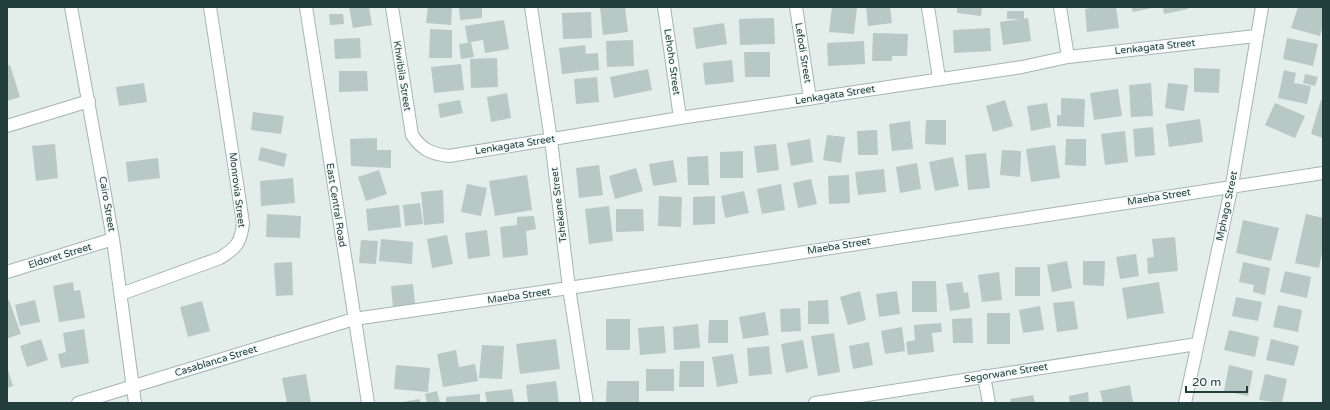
<svg xmlns="http://www.w3.org/2000/svg" width="1330" height="410" font-family="'Varela Round',sans-serif">
<rect width="100%" height="100%" fill="#e3edea"/>
<path fill="#b8c8c4" d="M349,7H369L372,25L353,28Z
M428,7H452L451,25L426,23Z
M459,7H482V18L460,20Z
M600,7H625L628,32L603,35Z
M832,7H857L854,34L829,32Z
M866,7H890L892,23L868,26Z
M957,7H982L981,16L957,13Z
M1097,7H1116L1119,28L1087,32L1085,9Z
M1131,7H1152V8L1133,12Z
M1163,7H1188V9L1164,14Z
M1298,7H1323V24L1320,36L1291,28Z
M1007,11H1024V19H1007Z
M591,12L592,38L563,39L562,13Z
M329,14H343L344,24L330,25Z
M774,18L775,44L740,45L739,19Z
M1028,18L1031,41L1003,45L1000,22Z
M504,20L509,49L485,53L483,40L471,42L474,57L461,59L459,44L468,43L465,26Z
M724,23L727,44L696,49L693,28Z
M990,28L991,51L954,53L953,30Z
M430,29L452,30V58H429Z
M873,33L908,34L907,56H892V61H872Z
M360,38L361,58L335,59L334,39Z
M1287,38L1318,44L1313,66L1283,59Z
M633,40L634,66L607,67L606,41Z
M864,41L865,64L828,66L827,43Z
M585,45L586,54L598,53L599,70L562,74L559,48Z
M744,52H770V77H745Z
M497,58L498,87L471,88L470,59Z
M732,60L734,82L705,85L703,63Z
M461,64L464,90L434,93L431,67Z
M10,65L20,97L7,101V66Z
M1194,68L1220,69L1219,93L1194,92Z
M648,69L652,90L614,98L610,77Z
M1284,70L1296,73L1294,83L1311,86L1307,104L1278,98Z
M339,71H367L368,91L339,92Z
M1305,74L1318,77L1315,86L1303,83Z
M597,77L599,102L576,104L574,79Z
M144,83L147,102L119,106L116,87Z
M1151,83L1153,116L1131,117L1129,85Z
M1168,83L1188,85L1184,111L1165,108Z
M1118,89L1122,116L1094,120L1090,93Z
M507,93L511,118L491,122L487,97Z
M1061,98L1085,99L1084,127L1057,126V115H1061Z
M460,100L463,113L440,118L438,104Z
M1005,100L1013,126L993,132L986,106Z
M1321,100H1323V138L1311,134Z
M1047,103L1051,127L1031,131L1027,106Z
M1275,103L1305,116L1295,138L1265,125Z
M253,112L284,116L281,134L251,130Z
M1200,119L1203,142L1169,147L1166,124Z
M926,120H946V145L925,144Z
M910,121L913,149L892,151L889,124Z
M1153,127L1155,155L1135,157L1133,129Z
M877,130L878,155H858L857,131Z
M1125,131L1128,162L1105,165L1101,134Z
M827,135L845,137L841,163L823,160Z
M377,138V150H391V168L351,166L350,139Z
M810,139L813,162L791,166L787,143Z
M1066,139H1086V166L1065,165Z
M55,144L58,178L36,181L32,146Z
M776,144L779,170L757,173L754,146Z
M1055,145L1060,178L1031,182L1026,149Z
M261,147L287,154L284,167L258,160Z
M1002,150L1021,151L1020,177L1000,175Z
M743,151V178H720V152Z
M986,153L990,188L968,190L965,155Z
M708,156L709,185H688L687,157Z
M953,157L959,186L935,191L929,162Z
M158,158L160,178L128,182L126,162Z
M673,160L677,182L653,186L649,164Z
M917,163L921,189L900,193L896,167Z
M599,165L603,195L579,198L576,168Z
M636,168L643,191L615,199L609,176Z
M884,169L886,192L858,195L855,172Z
M379,170L387,194L366,201L358,177Z
M527,175L532,210L495,216L489,181Z
M849,175L850,203L829,204L828,176Z
M293,178L295,203L261,206L260,181Z
M811,179L817,204L798,208L793,183Z
M467,184L487,188L481,216L461,212Z
M781,184L785,210L762,214L757,189Z
M443,190L444,223L424,225L421,192Z
M744,191L749,213L725,218L721,196Z
M659,196L682,197L681,227L658,226Z
M715,196V224L693,225V197Z
M420,203L423,224L405,226L403,205Z
M399,205L401,227L368,231L366,209Z
M609,206L613,241L589,244L585,209Z
M616,209H643L644,231L616,232Z
M267,214L301,216L300,238L266,237Z
M1306,214L1323,218V248L1319,268L1295,263Z
M534,216L536,229L526,231L528,255L503,258L500,227L517,225V217Z
M1243,220L1279,228L1271,261L1236,253Z
M487,230L490,256L468,259L465,233Z
M447,235L453,264L432,268L427,239Z
M1175,237L1178,271L1148,274L1147,258L1154,257L1152,239Z
M381,239L413,242L412,264L379,261Z
M361,240L378,241L376,264L359,263Z
M1136,254L1139,276L1120,279L1116,257Z
M1067,261L1072,288L1052,292L1047,265Z
M1083,261H1105L1104,286L1083,285Z
M292,262L293,295L276,296L274,263Z
M1243,262L1270,268L1265,295L1253,292L1254,285L1239,282Z
M1015,267H1040V296H1015Z
M1285,271L1311,277L1307,298L1280,292Z
M999,272L1002,300L982,302L978,275Z
M912,281H936L937,312H912Z
M73,282L74,291L80,290L85,318L59,322L53,286Z
M962,282L964,293L968,292L970,308L950,311L946,284Z
M1159,282L1164,313L1127,319L1122,288Z
M413,284L415,304L393,307L391,286Z
M860,291L866,320L848,325L840,297Z
M897,291L900,314L879,317L876,294Z
M1236,297L1262,302L1258,321L1232,316Z
M7,300H9L21,334L8,338Z
M35,300L40,322L20,326L15,305Z
M828,300L829,324H808V301Z
M202,301L210,331L188,337L180,307Z
M1074,301L1078,329L1057,332L1053,303Z
M1278,305L1302,310L1298,332L1273,327Z
M1040,306L1044,330L1023,333L1019,310Z
M800,308L801,331L781,332L780,309Z
M765,312L769,335L743,339L739,317Z
M987,313H1010V344H987Z
M972,318L973,343H953L952,319Z
M606,319H630V350H606Z
M709,320H728V343H708Z
M941,323L942,332L932,333L934,352L908,355L906,342L915,340L914,325Z
M698,324L700,348L674,350L673,327Z
M664,326L666,353L640,355L638,328Z
M902,327L905,351L885,354L881,331Z
M84,329L89,363L61,368L58,354L66,352L63,333Z
M1229,330L1259,337L1255,357L1224,350Z
M834,333L840,372L818,376L811,336Z
M41,339L48,360L27,367L20,346Z
M556,339L560,369L520,374L516,344Z
M1271,339L1299,346L1294,366L1266,360Z
M803,340L808,368L786,373L781,344Z
M869,342L873,365L853,369L849,346Z
M482,345L504,346L502,379L479,378Z
M769,346L772,374L749,376L747,348Z
M456,350L459,367L475,364L478,381L443,387L437,354Z
M733,354L738,383L717,387L712,357Z
M680,361H704V387H679Z
M396,365L430,368L428,392L394,389Z
M1229,365L1253,371L1248,396L1224,391Z
M7,367L13,386L7,388Z
M646,369H674V391H646Z
M306,374L311,403H287L282,378Z
M1265,374L1287,379L1282,403L1259,400Z
M556,381L559,403H528L526,385Z
M607,381H639V402H606Z
M1130,385L1133,402L1103,403L1100,391Z
M512,389L514,403H487L485,392Z
M437,391L440,403H427L425,394Z
M1088,392L1089,403H1070L1069,396Z
M480,394V403H446V397Z
M1033,395L1035,403H1011L1010,399Z
M420,399V403H402V402Z"/>
<g fill="none" stroke-linecap="round" stroke-linejoin="round">
<g stroke="#a5b5b3" stroke-width="14">
<path id="minor" d="M71,7L113,239L135,403
M392,7L412,135C422,150 432,154 449,156L680,118L1022,67L1068,57L1256,36
M531,7L551,140L569,288L587,403
M664,7L680,118
M796,7L810,99
M928,7L939,78
M1060,7L1068,57
M7,126L89,101
M7,272L113,239
M121,294L220,258C236,248 241,243 243,223L210,7
M984,376L989,403
M78,403L354,319L569,288L1323,173
M815,403L1197,344
M1185,403L1232,185L1262,7"/>
</g>
<g stroke="#a5b5b3" stroke-width="14">
<path id="tertiary" d="M306,7L368,403"/>
</g>
<use href="#minor" stroke="#fff" stroke-width="12"/>
<use href="#tertiary" stroke="#fff" stroke-width="12"/>
</g>
<g text-anchor="middle" dominant-baseline="central" stroke-width="3" stroke-linejoin="round" paint-order="stroke">
<g font-size="10" fill="#223f3d" stroke="#f3f9f7">
<text transform="translate(1155 47) rotate(-6)">Lenkagata Street</text>
<text transform="translate(803 53) rotate(81)">Lefodi Street</text>
<text transform="translate(672 62) rotate(82)">Lehoho Street</text>
<text transform="translate(402 76) rotate(81)">Khwibila Street</text>
<text transform="translate(835 95) rotate(-9)">Lenkagata Street</text>
<text transform="translate(515 145) rotate(-9)">Lenkagata Street</text>
<text transform="translate(237 190) rotate(83)">Monrovia Street</text>
<text transform="translate(1159 197) rotate(-9)">Maeba Street</text>
<text transform="translate(107 204) rotate(80)">Cairo Street</text>
<text transform="translate(336 205) rotate(81)">East Central Road</text>
<text transform="translate(559 205) rotate(-97)">Tshekane Street</text>
<text transform="translate(1227 206) rotate(-78)">Mphago Street</text>
<text transform="translate(839 246) rotate(-9)">Maeba Street</text>
<text transform="translate(60 256) rotate(-17)">Eldoret Street</text>
<text transform="translate(519 296) rotate(-8)">Maeba Street</text>
<text transform="translate(216 361) rotate(-17)">Casablanca Street</text>
<text transform="translate(1006 373) rotate(-9)">Segorwane Street</text>
</g>
</g>
<rect width="1330" height="410" fill="none" stroke="#223f3d" stroke-width="16"/>
<path d="M1186 386v6h61v-6" fill="none" stroke="#223f3d" stroke-width="2"/>
<text x="1192" y="386" font-size="12" fill="#223f3d" stroke="#f3f9f7" stroke-width="3" paint-order="stroke">20 m</text>
</svg>
